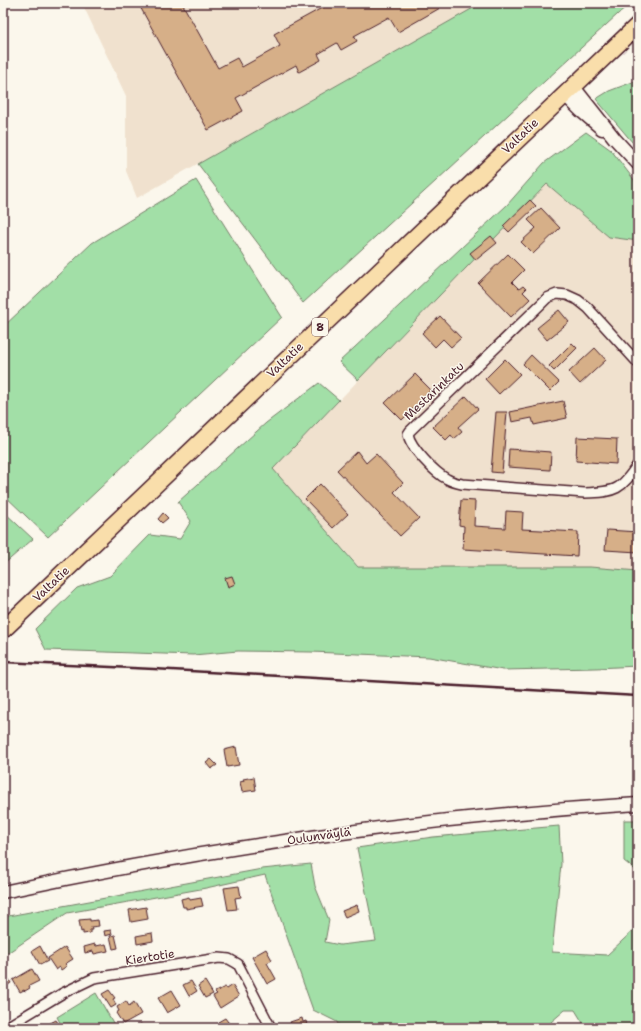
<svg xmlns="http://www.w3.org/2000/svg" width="641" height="1031" font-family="'Shantell Sans',sans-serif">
<rect width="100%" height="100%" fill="#fbf7ec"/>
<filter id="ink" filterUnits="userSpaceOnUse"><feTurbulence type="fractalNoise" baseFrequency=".025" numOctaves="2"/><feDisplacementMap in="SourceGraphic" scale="8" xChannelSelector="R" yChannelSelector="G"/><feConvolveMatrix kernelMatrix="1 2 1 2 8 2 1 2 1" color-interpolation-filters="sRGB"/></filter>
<g filter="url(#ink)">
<path fill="#f0e1ce" d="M82,3H482L137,198L126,171V96Z
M547,184L609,237L638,241V571L590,567H359L273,469Z"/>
<path fill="#a2dfa7" stroke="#767f69" d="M482,3H630L303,303L198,164Z
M638,80V149L596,99L609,91Z
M586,132L611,150L638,185V241L609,237L547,184L358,380L339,362L507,205L544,163Z
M196,180L282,317L48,537L3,494V327L92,243Z
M319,383L339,400L273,469L358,567H590L638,571V666L596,668L503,670L429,657L311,652L238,651L193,655L46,650L35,629L77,588L110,576L150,535L180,539L191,521L178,502L266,423Z
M3,511L33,539L3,565Z
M624,820H638V872L624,861Z
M559,826L561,864L552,952L607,955L638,926V1028H579L583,1023L575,1010H565L551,1022L550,1028H340L337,1022L313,1010L265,875L206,888L67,913L3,956V917L262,869L311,864L315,886L329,920L325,942L340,945L376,941L357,848L433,837Z
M96,993L116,1028H63L57,1017Z"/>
<path fill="#d6af88" stroke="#4a1f2b" d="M138,3H182L218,68L237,58L242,67L280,46L274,34L331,3H437L440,8L398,32L389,17L354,36L357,41L341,50L337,43L318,54L321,60L299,72L296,65L236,98L243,111L208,130Z
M530,200L536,206L509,232L503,226Z
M541,208L560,228L533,254L521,242L536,228L528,220Z
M491,236L497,243L476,260L470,253Z
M508,254L524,270L512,282L519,289L523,286L526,289L523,292L530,299L511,317L478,283Z
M559,310L569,322L547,340L537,328Z
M440,316L461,338L451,347L443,339L435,347L422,333Z
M572,343L577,348L554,371L549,366Z
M595,348L606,360L580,384L569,372Z
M531,355L559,382L550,391L523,364Z
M505,359L520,374L499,394L485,379Z
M415,374L431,390L402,420L385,403Z
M466,396L478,409L458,427L462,432L454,439L451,435L446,440L433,427Z
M563,401L567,418L534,425L532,418L512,422L510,412Z
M496,412H507L502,473L491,472Z
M577,437L617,439L616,464L576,461Z
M509,449L551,452L550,470L508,467Z
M357,451L366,463L376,454L403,483L394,492L419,518L400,536L337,470Z
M320,484L348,514L333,528L305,499Z
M461,500L475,501L474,526L505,528L506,511L523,512L522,529L578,532L577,556L463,549L464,526L459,525Z
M163,513L168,518L162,523L158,519Z
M607,530L638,532V552L605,550Z
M232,576L235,584L228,587L225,578Z
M236,747L239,765L227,767L224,750Z
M211,759L217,765L211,769L206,763Z
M254,777L256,790L242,792L240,782L244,781L243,779Z
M239,886L241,897L235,898L237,909L228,910L224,888Z
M189,897L190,900L201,898L203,906L186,909V907H183L181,899Z
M357,905L359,911L345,917L342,911Z
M146,907L148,919L131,922L129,910Z
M90,919V921L98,920L99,926L91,927L92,930H90V933L83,934V931L81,932L79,920Z
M111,930L112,934L105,936L104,931Z
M152,933L153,941L137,944L136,936Z
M115,935L118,948L113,949L110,936Z
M95,944L96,946L106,944L108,951L94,954L93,951L85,953L84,947Z
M40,946L48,961L40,965L32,951Z
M65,947L73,959L65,964L67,966L61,970L60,967L56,970L48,958Z
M266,949L272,960L267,963L276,979L267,984L252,957Z
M32,969L39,981L29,986L30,988L25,991L24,990L20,992L13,980Z
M5,973L11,983L3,988V974Z
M191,981L197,991L189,996L183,985Z
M205,981L213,994L205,998L198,986Z
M232,985L239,996L220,1008L213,996L217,994L215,992L225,987L226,989Z
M109,990L115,998L113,999L116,1005L111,1008L102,994Z
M172,990L181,1005L167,1013L158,998Z
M126,1001L129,1006L134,1002L141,1014L123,1024L116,1013L119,1011L117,1007Z
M225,1018L231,1026L228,1028H222L218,1022Z
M302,1018L303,1022L306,1021L308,1028H289V1027L292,1026L290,1022Z
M56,1020L61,1028H46L45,1026Z
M141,1024L143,1028H134Z"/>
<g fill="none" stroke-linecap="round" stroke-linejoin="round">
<g stroke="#4a1f2b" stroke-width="12">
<path id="street" d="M638,363L588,308L578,300L567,295L557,294L547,298L541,304L410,431L408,434C410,447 435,473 447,479C452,482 457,483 462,484L585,493C616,492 621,490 638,464
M5,1028L63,993L94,978L219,958L229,959L238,964L271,1028"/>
</g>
<g stroke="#4a1f2b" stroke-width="15">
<path id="secondary" d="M573,86L615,139L638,164
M564,94L581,111L602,129
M3,892C212,847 425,817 638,804"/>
</g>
<g stroke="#4a1f2b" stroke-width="19">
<path id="highway" d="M3,630L638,25"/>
</g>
<use href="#street" stroke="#fbf7ec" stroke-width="9"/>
<use href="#secondary" stroke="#fbf7ec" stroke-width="12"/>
<use href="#highway" stroke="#f9deab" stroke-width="16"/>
<path stroke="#4a1f2b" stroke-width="2.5" d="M3,662L154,669L638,696"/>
</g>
</g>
<g text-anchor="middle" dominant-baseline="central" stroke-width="3" stroke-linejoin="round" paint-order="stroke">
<rect fill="#fbf7ec" stroke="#7f6065" stroke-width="1" x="312" y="318" width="16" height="18" rx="3"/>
<g font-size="11" font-weight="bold" fill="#4a1f2b">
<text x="320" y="327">8</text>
</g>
<g font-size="12" fill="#4a1f2b" stroke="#fbf7ec">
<text transform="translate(520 136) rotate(-44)">Valtatie</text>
<text transform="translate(285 360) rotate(-44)">Valtatie</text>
<text transform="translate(434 391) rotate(-44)">Mestarinkatu</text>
<text transform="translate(51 584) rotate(-44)">Valtatie</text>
<text transform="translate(319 836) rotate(-8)">Oulunväylä</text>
<text transform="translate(150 957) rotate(-9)">Kiertotie</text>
</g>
</g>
<rect width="641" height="1031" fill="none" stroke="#fbf7ec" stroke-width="16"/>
<rect x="8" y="8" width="625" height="1015" fill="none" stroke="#4a1f2b" stroke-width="1.5" filter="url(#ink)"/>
</svg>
